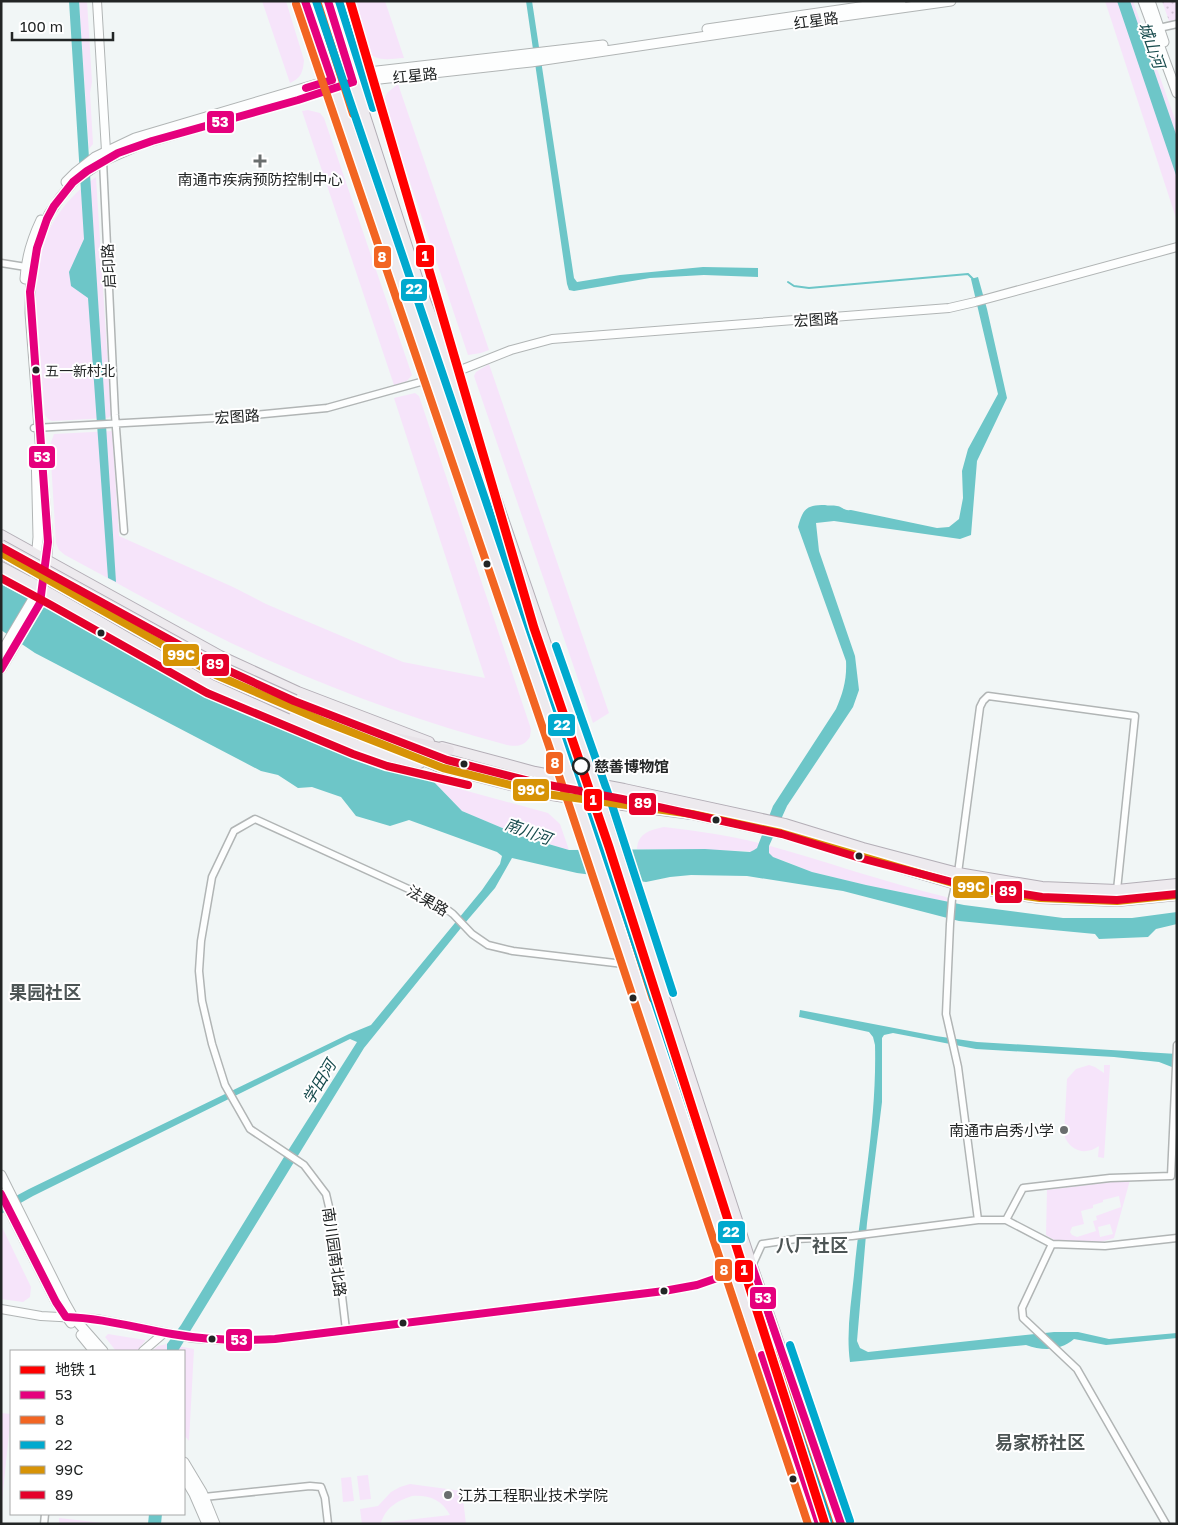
<svg xmlns="http://www.w3.org/2000/svg" width="1178" height="1525" font-family="'Golos Text','Noto Sans SC',sans-serif">
<defs>
<pattern id="park-dots" width="8" height="8" patternUnits="userSpaceOnUse" patternTransform="scale(1.25)"><rect width="8" height="8" fill="#f6e4fa"/><path d="M2 2h.1M6 6h.1" fill="none" stroke="#d3c3d6" stroke-width="1.8" stroke-linecap="round"/></pattern>
</defs>
<rect width="100%" height="100%" fill="#f1f6f6"/>
<path fill="#f6e4fa" fill-rule="evenodd" d="M79,1H87L92,82L90,93L93,144L89,149Z
M262,1H286L304,60C303,72 301,78 290,83Z
M350,1H385L404,58C388,59 375,63 365,48Z
M1105,1H1133L1177,125V221Z
M398,84L489,350L481,353L468,355L383,102L387,93Z
M308,110L320,113L324,118L412,375L407,381L394,385L302,111Z
M96,177L111,415L108,418L52,421L48,419L45,415C43,390 41,365 39,339C37,319 34,298 36,278C39,236 62,200 96,177Z
M489,364L609,713L593,723L474,376L476,372Z
M415,393L419,396L531,729L530,737C524,746 517,747 507,745C428,724 350,696 275,663C203,632 134,592 65,555L59,550L56,543L50,445L54,434L112,431L119,536L233,587L266,604L403,662L485,678L394,398Z
M434,782L548,813L560,824L569,850L521,836L462,811Z
M664,827C696,831 728,835 759,843C822,860 883,882 946,897L949,902L866,885L812,872L779,859L746,851L637,849C638,833 650,830 664,827Z
M1089,1065L1095,1067L1104,1073V1065H1110L1104,1158L1098,1157L1099,1146C1085,1156 1070,1151 1064,1135L1067,1079L1076,1069Z
M1130,1180L1114,1238L1101,1242L1056,1241L1046,1235L1047,1190ZM1119,1196L1121,1207L1096,1216L1097,1220L1093,1221L1096,1231L1077,1237L1072,1235L1070,1232L1072,1227L1084,1224L1081,1211L1093,1208V1205L1103,1202V1200ZM1110,1224L1113,1234L1100,1237L1098,1227Z
M1,1225L31,1287L30,1297L23,1302L1,1299Z
M108,1334L145,1340V1341L137,1351H116L105,1337Z
M167,1344L194,1349L189,1441L184,1435V1351H152L158,1346Z
M1,1413L11,1414L1,1511Z
M368,1475L371,1499L360,1500L357,1476Z
M351,1477L354,1501L343,1502L341,1478Z
M410,1484L462,1491L466,1524H362L360,1509L378,1506L391,1492L400,1487ZM412,1496C429,1495 441,1499 450,1515L381,1523C386,1507 397,1501 412,1496Z
M59,1518L112,1524H59Z"/>
<path fill="url(#park-dots)" d="M1162,1H1177V19L1169,21Z"/>
<path fill="#6dc6c8" d="M69,1H79L116,582L108,578L88,298L71,286L69,272L84,239Z
M526,1H532L574,278L577,282L620,275L703,267L758,268V277L704,275L650,278L574,291L569,290L567,284Z
M1117,1H1130L1177,137V178Z
M978,277L987,309L1007,398L977,461L971,535L960,539L834,521L816,523L819,551L855,656L859,690L853,707L787,806L769,846V853L773,857L812,872L866,885L964,905L1063,918H1132L1177,912V924L1156,929L1148,937L1099,939L1095,934L959,921L843,891L747,876L691,875L670,877L646,882L577,873L512,858L495,888L465,923L364,1048L178,1351H167V1344L181,1325L284,1157L357,1042L350,1039L33,1196L1,1214V1204L29,1189L349,1034L371,1025L482,890L500,864L502,856L497,852L409,820L390,826L356,816L341,797L312,787L298,788L278,775L261,771L35,653L1,630V584L127,650L250,713L324,745L434,782L462,811L521,836L569,850L705,849L750,852L754,850L757,848L773,806L836,709C843,693 847,679 846,661L798,527C803,509 806,505 825,505C828,506 833,505 837,506C843,507 844,511 851,510L937,528L949,527L959,519L963,498L962,471L968,449L998,394L971,279Z
M800,1010L936,1036L977,1042L1177,1054V1069L1159,1062L1114,1057L976,1049L893,1033L884,1035L882,1038V1102L867,1223L857,1341L860,1348L868,1352L1054,1332H1078L1109,1339L1177,1333V1338L1106,1345L1074,1339C1060,1351 1043,1351 1026,1345L850,1362C846,1333 851,1304 854,1275C861,1199 877,1122 875,1045L873,1037L869,1032L799,1017Z
M149,1514H162L161,1524H148Z"/>
<g fill="none" stroke-linecap="round" stroke-linejoin="round">
<path stroke="#6dc6c8" stroke-width="2" d="M788,282L794,286L809,288L968,274L974,280"/>
<g stroke="#b1b5b5" stroke-width="9">
<path id="minor" d="M1159,28L1177,24
M103,161L115,415L124,531
M1,263L26,267
M34,428L234,417L327,408L435,378
M978,1220L958,1067L946,1014L950,924L952,899L958,873L980,707L983,701L988,696L1135,716L1117,890
M1006,1220L1023,1188L1110,1178L1171,1176L1177,1045
M1052,1244L1022,1308L1023,1318L1077,1369L1166,1524
M752,1266L762,1244L796,1239L852,1236L978,1220H1006L1052,1244L1105,1246L1177,1238
M346,1330L334,1228L326,1194L304,1165L250,1129L225,1085L212,1044L202,1001L199,971L201,941L212,877L234,831L255,819L437,902L453,914L472,934L488,945L513,951L632,965
M201,1498L204,1497L310,1486L321,1487L325,1498L328,1524
M44,1524L45,1514"/>
</g>
<g stroke="#b1b5b5" stroke-width="10">
<path id="tertiary" d="M97,1L106,151L104,157
M453,373L511,350L552,339L949,308L975,302L1177,247
M1,1309L41,1316L96,1319L193,1338L239,1341L275,1339L664,1291L697,1285L752,1266
M143,1351L164,1333"/>
</g>
<g stroke="#b1b5b5" stroke-width="11">
<path id="secondary" d="M1143,1L1177,93
M1150,1L1164,42
M707,29L901,1
M66,182L76,172L95,157L135,138L351,74L603,45
M25,279C26,258 32,239 41,220
M46,565L48,542L30,313L31,271L38,242L49,214L60,198L74,181L103,161L142,144L353,82L531,62L801,22L951,1
M1,653L33,599L38,537L36,449
M1,669L40,603L44,583
M1,1175L64,1301L73,1317L103,1351
M1,1194L56,1302L71,1323
M81,1335L94,1351
M184,1462L202,1492L215,1524
M184,1477L194,1494L207,1524"/>
</g>
<g stroke="#b3aeb6" stroke-width="12">
<path id="primary" d="M305,1L577,799L819,1524
M328,1L421,290L453,373L600,802L752,1266L841,1524
M1,535L220,656L298,692L429,742
M1,567L56,596L133,641L211,684L356,745L389,756L420,763
M442,747L535,772L624,789L785,824L863,848L958,873L1042,887L1117,890L1177,884
M437,766L546,794L577,799L692,814L781,833L956,884L1004,893L1040,898L1117,901L1177,895"/>
</g>
<g stroke="#b3aeb6" stroke-width="12">
<path id="trunk" d="M295,700L356,726L392,737L449,750
M292,709L443,768"/>
</g>
<use href="#minor" stroke="#fdfefe" stroke-width="6"/>
<use href="#tertiary" stroke="#fdfefe" stroke-width="8"/>
<use href="#secondary" stroke="#fdfefe" stroke-width="9"/>
<use href="#primary" stroke="#edeaee" stroke-width="10"/>
<use href="#trunk" stroke="#e8e3e8" stroke-width="10"/>
<g stroke="#b3aeb6" stroke-width="12" stroke-linecap="butt">
<path id="trunk-bridge" d="M1,545L220,666L295,700
M1,553L216,675L292,709"/>
</g>
<use href="#trunk-bridge" stroke="#e8e3e8" stroke-width="10"/>
<g stroke="#fff" stroke-width="11">
<path id="bus-1" d="M305,1L332,80L306,88
M1,669L40,603L48,542L30,292L37,248L47,219L54,206L73,182L87,171L118,153L152,141L298,100L353,82L328,1
M1,1194L56,1302L66,1317C102,1318 136,1328 172,1334C206,1340 240,1341 275,1339L664,1291L697,1285L752,1266L841,1524
M762,1355L819,1524"/>
</g>
<g stroke="#fff" stroke-width="11">
<path id="bus-2" d="M296,4L568,802L808,1524
M318,4L353,114
M538,652L591,805L653,999
M772,1351L830,1524"/>
</g>
<g stroke="#fff" stroke-width="11">
<path id="bus-3" d="M316,1L586,796L828,1521
M339,1L373,108
M556,646L610,799L673,993
M790,1345L850,1521"/>
</g>
<g stroke="#fff" stroke-width="11">
<path id="bus-4" d="M1,553L216,675L323,721L443,768L546,794L692,814L781,833L956,884L1004,893L1040,898L1117,901L1177,895"/>
</g>
<g stroke="#fff" stroke-width="11">
<path id="bus-5" d="M1,547L216,665L294,701L447,760L533,782L622,799L782,834L860,858L956,883L1042,897L1117,900L1177,894
M1,578L51,605L207,693L353,754L387,766L468,785"/>
</g>
<use href="#bus-1" stroke="#e5007d" stroke-width="8"/>
<use href="#bus-2" stroke="#f26522" stroke-width="8"/>
<use href="#bus-3" stroke="#00a9ce" stroke-width="8"/>
<use href="#bus-4" stroke="#d79306" stroke-width="8"/>
<use href="#bus-5" stroke="#e4002b" stroke-width="8"/>
<g stroke="#fff" stroke-width="12">
<path id="metro-1" d="M350,1L534,628L609,847L825,1524"/>
</g>
<use href="#metro-1" stroke="#f00" stroke-width="9"/>
</g>
<g fill="#6a6e6e" stroke="#fff" stroke-width="2">
<path d="M257.5 153.5h5v5h5v5h-5v5h-5v-5h-5v-5h5z"/>
<circle cx="1064" cy="1130" r="5"/>
<circle cx="448" cy="1495" r="5"/>
</g>
<g fill="#222525" stroke="#fff" stroke-width="2">
<circle cx="36" cy="370" r="4.5"/>
<circle cx="487" cy="564" r="4.5"/>
<circle cx="101" cy="633" r="4.5"/>
<circle cx="464" cy="764" r="4.5"/>
<circle cx="716" cy="820" r="4.5"/>
<circle cx="859" cy="856" r="4.5"/>
<circle cx="633" cy="998" r="4.5"/>
<circle cx="664" cy="1291" r="4.5"/>
<circle cx="403" cy="1323" r="4.5"/>
<circle cx="212" cy="1339" r="4.5"/>
<circle cx="793" cy="1479" r="4.5"/>
</g>
<circle fill="#fff" stroke="#222525" stroke-width="2.5" cx="581" cy="766" r="8"/>
<g text-anchor="middle" dominant-baseline="central" stroke-width="4" stroke-linejoin="round" paint-order="stroke">
<g font-size="14" fill="#222525" stroke="#fff" text-anchor="start">
<text x="45" y="370">五一新村北</text>
</g>
<g font-size="15" fill="#222525" stroke="#fff">
<text transform="translate(816 20) rotate(-8)">红星路</text>
<text transform="translate(415 75) rotate(-6)">红星路</text>
<text transform="translate(108 266) rotate(-93)">启印路</text>
<text transform="translate(816 319) rotate(-4)">宏图路</text>
<text transform="translate(237 416) rotate(-4)">宏图路</text>
<text transform="translate(428 900) rotate(30)">法果路</text>
<text transform="translate(335 1252) rotate(82)">南川园南北路</text>
</g>
<g font-size="15" fill="#222525" stroke="#fff">
<text x="260" y="179">南通市疾病预防控制中心</text>
<text x="1054" y="1130" text-anchor="end">南通市启秀小学</text>
<text x="458" y="1495" text-anchor="start">江苏工程职业技术学院</text>
</g>
<g font-size="15" font-weight="bold" fill="#222525" stroke="#fff" text-anchor="start">
<text x="594" y="766">慈善博物馆</text>
</g>
<g font-size="16" font-style="italic" fill="#174b4d" stroke="#fff">
<text transform="translate(1152 45) rotate(70)">城山河</text>
<text transform="translate(528 831) rotate(20)">南川河</text>
<text transform="translate(319 1082) rotate(-59)">学田河</text>
</g>
<g font-size="18" font-weight="bold" fill="#4d5555" stroke="#fff">
<text x="45" y="992">果园社区</text>
<text x="812" y="1245">八厂社区</text>
<text x="1040" y="1442">易家桥社区</text>
</g>
</g>
<g stroke="#fff" stroke-width="2">
<rect x="206" y="110" width="29" height="24" rx="5" fill="#e5007d"/>
<rect x="415" y="244" width="20" height="24" rx="5" fill="#f00"/>
<rect x="373" y="245" width="19" height="24" rx="5" fill="#f26522"/>
<rect x="400" y="278" width="28" height="24" rx="5" fill="#00a9ce"/>
<rect x="28" y="445" width="28" height="24" rx="5" fill="#e5007d"/>
<rect x="162" y="643" width="38" height="24" rx="5" fill="#d79306"/>
<rect x="201" y="653" width="29" height="24" rx="5" fill="#e4002b"/>
<rect x="547" y="713" width="29" height="24" rx="5" fill="#00a9ce"/>
<rect x="545" y="751" width="19" height="24" rx="5" fill="#f26522"/>
<rect x="512" y="778" width="38" height="24" rx="5" fill="#d79306"/>
<rect x="583" y="788" width="20" height="24" rx="5" fill="#f00"/>
<rect x="628" y="792" width="29" height="24" rx="5" fill="#e4002b"/>
<rect x="952" y="875" width="38" height="24" rx="5" fill="#d79306"/>
<rect x="994" y="880" width="29" height="24" rx="5" fill="#e4002b"/>
<rect x="717" y="1220" width="29" height="24" rx="5" fill="#00a9ce"/>
<rect x="714" y="1258" width="19" height="24" rx="5" fill="#f26522"/>
<rect x="734" y="1259" width="20" height="24" rx="5" fill="#f00"/>
<rect x="749" y="1286" width="28" height="24" rx="5" fill="#e5007d"/>
<rect x="225" y="1328" width="28" height="24" rx="5" fill="#e5007d"/>
</g>
<g font-size="14" text-anchor="middle" font-weight="bold" fill="#fff">
<text x="220" y="127">53</text>
<text x="425" y="261">1</text>
<text x="382" y="262">8</text>
<text x="414" y="294">22</text>
<text x="42" y="462">53</text>
<text x="181" y="660">99C</text>
<text x="215" y="669">89</text>
<text x="562" y="730">22</text>
<text x="555" y="768">8</text>
<text x="531" y="795">99C</text>
<text x="593" y="805">1</text>
<text x="643" y="808">89</text>
<text x="971" y="892">99C</text>
<text x="1008" y="896">89</text>
<text x="731" y="1237">22</text>
<text x="724" y="1275">8</text>
<text x="744" y="1275">1</text>
<text x="763" y="1303">53</text>
<text x="239" y="1345">53</text>
</g>
<rect width="1178" height="1525" fill="none" stroke="#222525" stroke-width="5"/>
<rect x="10" y="1350" width="175" height="165" fill="#ffffff" stroke="#a7a8a8"/>
<rect x="20" y="1366" width="25" height="8" fill="#ff0000" stroke="#a7a8a8"/>
<text x="55" y="1375" font-size="15" fill="#222525">地铁 1</text>
<rect x="20" y="1391" width="25" height="8" fill="#e5007d" stroke="#a7a8a8"/>
<text x="55" y="1400" font-size="15" fill="#222525">53</text>
<rect x="20" y="1416" width="25" height="8" fill="#f26522" stroke="#a7a8a8"/>
<text x="55" y="1425" font-size="15" fill="#222525">8</text>
<rect x="20" y="1441" width="25" height="8" fill="#00a9ce" stroke="#a7a8a8"/>
<text x="55" y="1450" font-size="15" fill="#222525">22</text>
<rect x="20" y="1466" width="25" height="8" fill="#d79306" stroke="#a7a8a8"/>
<text x="55" y="1475" font-size="15" fill="#222525">99C</text>
<rect x="20" y="1491" width="25" height="8" fill="#e4002b" stroke="#a7a8a8"/>
<text x="55" y="1500" font-size="15" fill="#222525">89</text>
<path d="M12 32v8h101v-8" fill="none" stroke="#222525" stroke-width="2.5"/>
<text x="20" y="32" font-size="15" fill="#222525" stroke="#ffffff" stroke-width="4" paint-order="stroke">100 m</text>
</svg>
